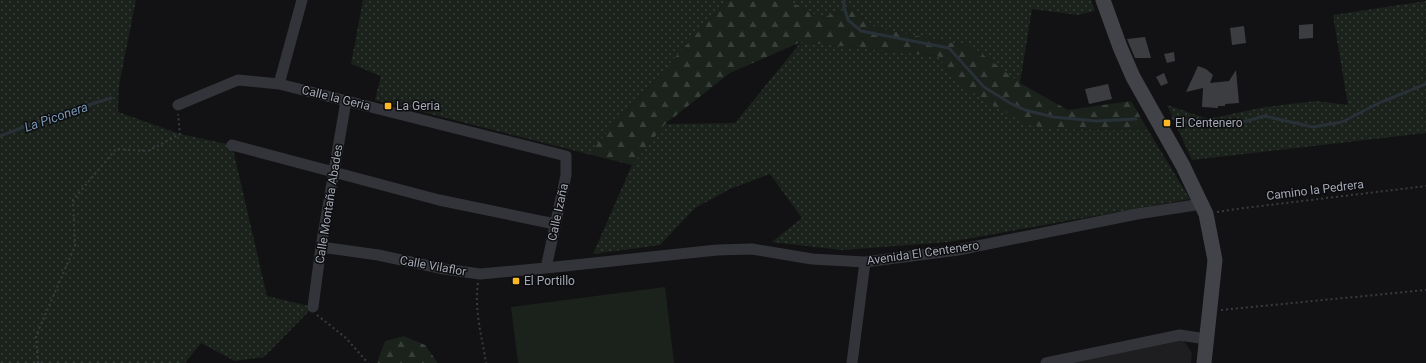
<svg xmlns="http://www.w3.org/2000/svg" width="1426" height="363" font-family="Roboto,sans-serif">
<defs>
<pattern id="grass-dots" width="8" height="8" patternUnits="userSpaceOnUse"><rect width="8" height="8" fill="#1a221b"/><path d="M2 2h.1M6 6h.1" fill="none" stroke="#383f3a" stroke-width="1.8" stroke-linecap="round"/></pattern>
<pattern id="forest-firs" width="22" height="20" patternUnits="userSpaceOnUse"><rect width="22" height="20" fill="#1a221b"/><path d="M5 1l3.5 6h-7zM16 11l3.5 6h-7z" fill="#383f3a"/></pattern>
</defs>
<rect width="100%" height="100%" fill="#121214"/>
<path fill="#1e1e21" d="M1180,335L1192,353L1191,363H1046Z"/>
<path fill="url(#grass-dots)" d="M0,0H136L119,85L118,112L180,134L232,145L267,296L313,307L264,357L235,361L201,343L185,363H0Z
M363,0H727L588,154L375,100L381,76L351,64Z
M787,0H1091L1095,11L1078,15L1032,9L1020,83L973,47L876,28L850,8L821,18Z
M1426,1V133L1192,160L1167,105L1208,119L1265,107L1316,101L1348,105L1333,15Z
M801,42L938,56L956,83L1052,129L1148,130L1190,199L949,242L842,250L772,242L802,218L770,174L730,189L695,208L660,245L593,254L632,165L665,124L735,123Z"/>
<path fill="url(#forest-firs)" d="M727,0H787L821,18L850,8L876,28L973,47L1020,83L1068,110L1131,101L1148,130L1052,129L1025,124L956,83L938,56L801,42L730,73L665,124L632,165L588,154Z
M404,336L425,345L438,363H377L385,341Z"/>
<path fill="#1a221b" d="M665,287L674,363H518L511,307Z"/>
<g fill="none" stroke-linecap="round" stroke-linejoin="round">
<path stroke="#283038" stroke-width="3" d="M844,0V7L848,20L861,31L949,48L984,87L1010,103L1025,110L1053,117L1096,121L1136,119
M1173,118L1199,125L1211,126L1233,125L1264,116L1313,127L1342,122L1379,103L1426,84
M0,136L53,116L111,98"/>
</g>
<path fill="#3c3d41" d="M1313,24V38L1299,39V25Z
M1244,26L1246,43L1232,45L1230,28Z
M1145,37L1151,58H1135L1127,39Z
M1174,52L1175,61L1167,63L1164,54Z
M1198,66L1206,69L1213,75L1210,83L1229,81L1236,70L1239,103L1225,104V106H1218V108L1202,107L1203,88L1186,92Z
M1164,73L1168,83L1161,86L1156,77Z
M1108,84L1112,99L1089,104L1085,89Z"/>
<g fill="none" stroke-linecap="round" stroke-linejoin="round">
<path stroke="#393b40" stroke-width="2" stroke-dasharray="2 3" stroke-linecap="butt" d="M1217,212L1236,209L1426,186
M478,283C474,311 482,336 486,363
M1221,310L1426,290
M317,315L346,338L368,363
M38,363L36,336L75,246L73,200L116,149L148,151L180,134L178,114"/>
<path stroke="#333439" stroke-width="11" d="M279,84L302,0
M178,105L238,80L279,84L566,156V175L546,268
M232,145L439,200L555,224
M321,247L378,255L444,269L480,274L546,268L717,250L752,249L812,259L865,262L958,250L1137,214L1202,204
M313,307L321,247L346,101
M852,363L865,262
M1046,363L1180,335L1206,339"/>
<path stroke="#414349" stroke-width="15" d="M1103,0L1120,47L1133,77L1183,166L1206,214L1215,260L1204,363"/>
</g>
<g fill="#fab824" stroke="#0d0d0f" stroke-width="1.5">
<rect x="384" y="102" width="8" height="8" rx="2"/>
<rect x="1163" y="119" width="8" height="8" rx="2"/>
<rect x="512" y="277" width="8" height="8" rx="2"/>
</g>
<g text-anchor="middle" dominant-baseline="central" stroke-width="3" stroke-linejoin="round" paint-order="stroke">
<g font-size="12" fill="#a3a8b5" stroke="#0d0d0f">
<text transform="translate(336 98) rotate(14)">Calle la Geria</text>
<text transform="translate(1315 190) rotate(-7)">Camino la Pedrera</text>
<text transform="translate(329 204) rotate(-81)">Calle Montaña Abades</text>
<text transform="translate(558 212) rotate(-78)">Calle Izaña</text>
<text transform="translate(923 253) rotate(-8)">Avenida El Centenero</text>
<text transform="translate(433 266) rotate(10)">Calle Vilaflor</text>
</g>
<g font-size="12" fill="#a3a8b5" stroke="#0d0d0f" text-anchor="start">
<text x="396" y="106">La Geria</text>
<text x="1175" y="123">El Centenero</text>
<text x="524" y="281">El Portillo</text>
</g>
<g font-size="13" font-style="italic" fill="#7895b2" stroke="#0d0d0f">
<text transform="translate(56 117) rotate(-19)">La Piconera</text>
</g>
</g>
</svg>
